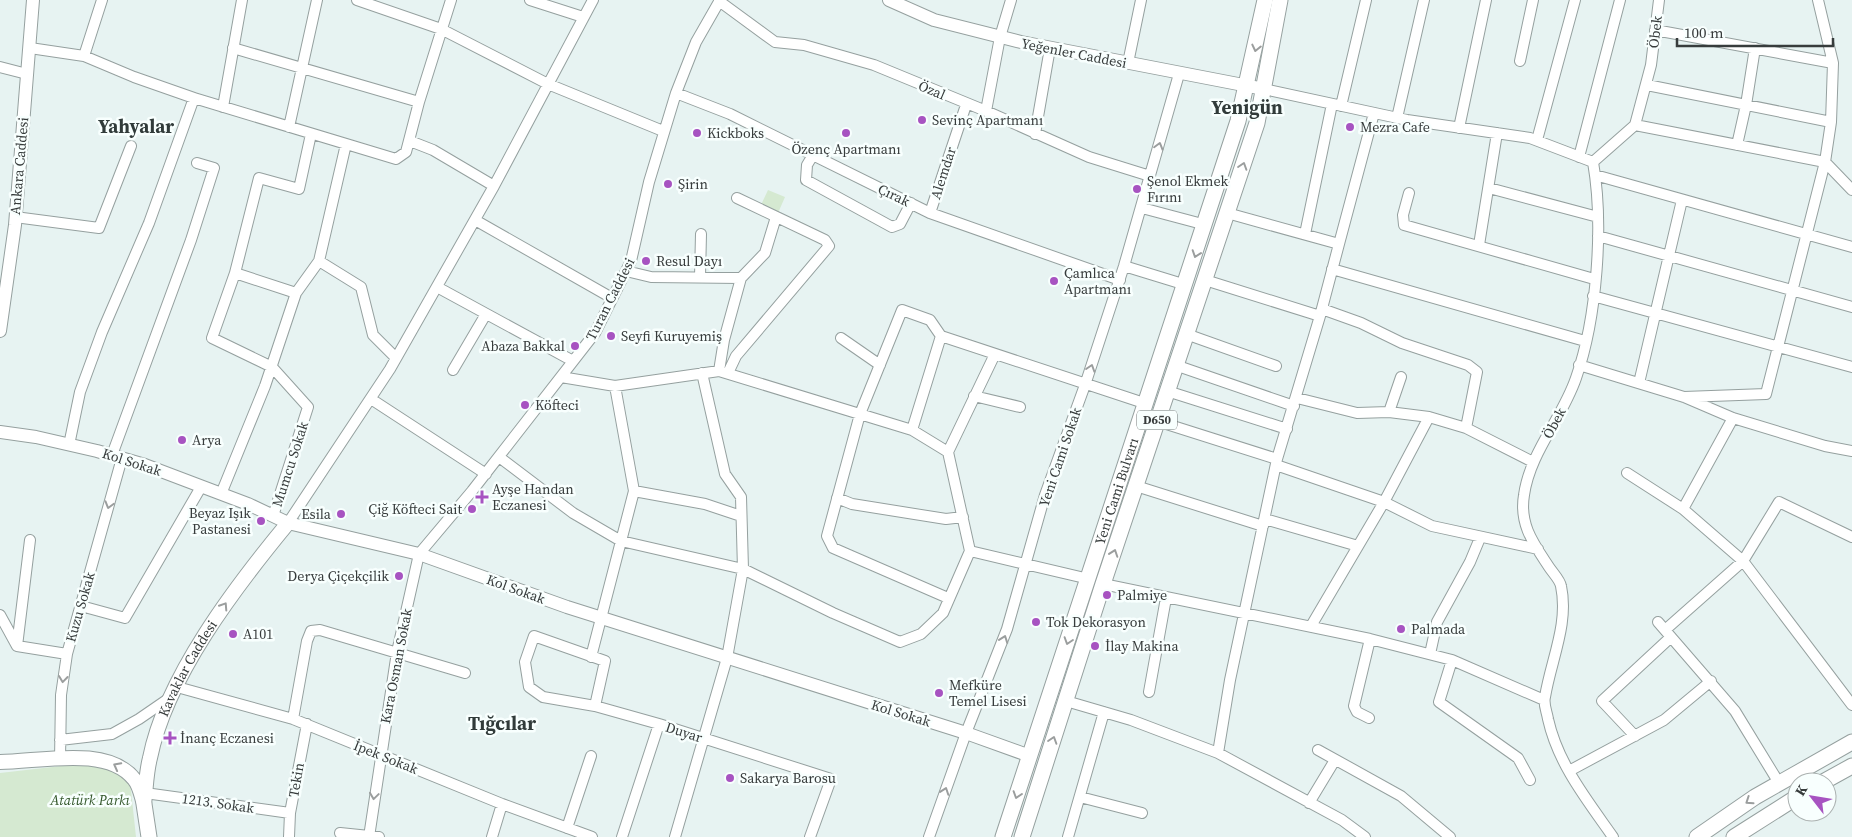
<svg xmlns="http://www.w3.org/2000/svg" width="1852" height="837" font-family="'Source Serif 4',serif">
<rect width="100%" height="100%" fill="#e7f3f2"/>
<path fill="#d5e9d1" d="M768,190L785,197L778,213L761,205Z
M96,762L113,769L130,781L136,837H0V773Z"/>
<g fill="none" stroke-linecap="round" stroke-linejoin="round">
<g stroke="#95a09f" stroke-width="12">
<path id="minor" d="M357,0L441,29L548,84L663,131
M530,0L583,17
M719,1L775,42L804,45L874,65L986,111L1089,157L1150,176
M1655,30L1833,63
M30,48L84,56L134,77L194,98L396,159L406,152L419,102L451,0
M233,48L419,102
M84,56L102,0
M1520,61L1533,0
M1128,63L1141,0
M0,67L27,74
M1647,85L1831,122
M1264,89L1407,120L1530,138L1593,162
M676,93L730,114L930,213L1120,280
M1341,106L1366,0
M223,107L242,0
M986,111L1000,37L1011,0
M1397,118L1424,0
M1635,125L1825,162L1852,190
M289,127L317,0
M1459,128L1486,0
M1035,134L1050,48
M1537,140L1575,0
M410,141L433,150L494,186
M1737,145L1746,105L1755,48
M813,155L807,165L806,180L892,227L900,224L911,203
M1579,157L1620,0
M1593,162C1604,225 1597,318 1576,378C1562,419 1530,452 1524,495C1519,525 1534,544 1549,567C1553,573 1560,580 1561,586C1569,624 1551,660 1545,697C1543,704 1547,712 1548,719C1558,764 1587,800 1613,837
M1593,162L1635,125L1651,65L1659,0
M1595,175L1852,247
M1489,188L1598,217
M1409,193L1403,215L1404,225L1594,279
M1142,208L1206,225
M930,213L966,105
M15,217L99,228L131,146
M475,220L612,298
M1305,234L1332,104
M1598,236L1852,307
M1339,244L1374,113
M1479,245L1497,133
M319,261L361,287L373,335L396,358
M1124,266L1186,285
M1332,269L1585,341
M626,271L651,277L741,278
M235,273L296,293
M700,277L701,234
M1205,280L1320,316
M437,287L573,361
M1593,296L1852,367
M1322,309L1361,323L1402,343L1468,365L1477,372L1466,428
M1186,334L1276,366
M841,338L880,365
M1175,365L1294,406
M1579,365L1684,397L1733,418L1825,446L1852,451
M453,370L486,314
M719,371L724,340L741,278L765,253L776,217
M728,373L736,356L829,246L825,240L737,198
M561,377L615,386L719,371L912,430L948,452L970,551L1089,579
M1639,383L1682,200
M1167,391L1287,429
M974,396L1020,407
M1684,397L1766,394L1825,162L1831,122L1833,63L1818,0
M1297,398L1357,413L1389,412L1429,417L1466,428L1533,462
M371,399L486,474
M1389,412L1401,377
M1157,421L1277,459
M912,430L941,336
M69,445L80,392L102,332L149,223L194,98
M948,452L995,354
M112,455L191,240L214,168L197,163
M499,457L573,513L621,541L743,569L833,613L900,642L921,634L943,613L970,551
M1276,465L1384,502L1432,526L1538,549
M1627,473L1683,509L1743,561L1852,705
M1136,486L1263,526
M634,491L705,504L741,516
M221,494L265,386L296,293L319,261L346,144
M837,498L852,504L946,519L963,517
M1683,509L1733,418
M273,516L308,407L272,367L212,338L235,273L259,178L299,189L311,134
M1265,519L1358,546
M288,523L390,369L494,186L593,0
M30,540L17,646L67,654
M1103,584L1370,639L1452,660L1544,700
M948,598L833,548L827,536L860,414L902,310L930,320L941,336L1147,404
M81,606L125,618L201,487
M0,615L17,646
M1658,622L1735,711L1779,783
M1311,626L1384,502L1429,417
M1665,630L1743,561L1779,502L1852,537
M1430,654L1437,622L1470,562L1480,538
M591,657L634,491L615,386
M1452,660L1439,702L1518,758L1530,780
M177,687L293,719L502,804L592,837
M1149,692L1166,598
M1066,701L1131,720L1218,753L1342,820L1365,837
M595,706L605,661L534,636L525,662L529,687L543,697L595,706L659,724L831,779L810,837
M1369,718L1357,712L1354,706L1370,639
M293,719L307,641L311,631L320,630L465,673
M1635,736L1602,701L1671,637
M60,740L112,734L139,719L171,697
M1318,750L1401,796L1450,837
M1218,753L1230,680L1277,459L1320,316L1339,244L1227,213
M60,760L61,695L67,654L122,458
M1569,771L1664,720L1711,681
M145,793L290,813
M1080,797L1142,813
M1309,803L1335,760
M567,828L591,756
M340,833L379,837
M289,837L290,813L307,724
M369,837L397,652L419,554L472,491L595,333L631,261L649,182L676,93L696,42L720,0
M492,837L502,804
M622,837L659,724
M675,837L727,658L743,569L741,497L725,474L702,373
M929,837L966,733L1007,629L1045,495L1085,385L1124,266L1179,74
M1068,837L1104,712"/>
</g>
<g stroke="#95a09f" stroke-width="14">
<path id="tertiary" d="M889,0L934,20L1021,42L1264,89
M0,331L15,225L33,0
M0,432L36,437L97,451L145,465L248,504L288,523L419,554L567,607L966,733L1030,756"/>
</g>
<g stroke="#95a09f" stroke-width="16">
<g id="secondary">
<path d="M0,762C39,762 107,745 134,779C139,784 141,794 143,801"/>
<path id="s1" d="M144,804C146,789 146,773 150,758C166,677 236,586 288,523"/>
</g>
</g>
<g stroke="#95a09f" stroke-width="17">
<g id="primary">
<path d="M1823,782L1852,766"/>
<path d="M144,804L149,837"/>
<path id="s2" d="M1003,837L1238,121L1265,0"/>
<path d="M1022,837L1103,584L1257,123L1280,0"/>
<path d="M1697,837L1755,797L1852,742"/>
<path d="M1734,837L1797,797"/>
</g>
</g>
<use href="#minor" stroke="#fff" stroke-width="10"/>
<use href="#tertiary" stroke="#fff" stroke-width="12"/>
<use href="#secondary" stroke="#fff" stroke-width="14"/>
<use href="#primary" stroke="#fff" stroke-width="15"/>
</g>
<defs><path id="oneway-chevron" d="M-2-3.5L2.5 0L-2 3.5" fill="none" stroke-width="1.6" stroke-linecap="round" stroke-linejoin="round" transform="scale(1.25)"/></defs>
<g stroke="#9b9e9e">
<use href="#oneway-chevron" transform="translate(1256 48) rotate(103)"/>
<use href="#oneway-chevron" transform="translate(1159 146) rotate(-74)"/>
<use href="#oneway-chevron" transform="translate(1243 166) rotate(-72)"/>
<use href="#oneway-chevron" transform="translate(1196 254) rotate(109)"/>
<use href="#oneway-chevron" transform="translate(1091 368) rotate(-72)"/>
<use href="#oneway-chevron" transform="translate(109 505) rotate(106)"/>
<use href="#oneway-chevron" transform="translate(1114 553) rotate(-71)"/>
<use href="#oneway-chevron" transform="translate(224 606) rotate(-57)"/>
<use href="#oneway-chevron" transform="translate(1004 639) rotate(-70)"/>
<use href="#oneway-chevron" transform="translate(1068 641) rotate(108)"/>
<use href="#oneway-chevron" transform="translate(63 679) rotate(97)"/>
<use href="#oneway-chevron" transform="translate(1053 740) rotate(-72)"/>
<use href="#oneway-chevron" transform="translate(117 766) rotate(-152)"/>
<use href="#oneway-chevron" transform="translate(945 791) rotate(-71)"/>
<use href="#oneway-chevron" transform="translate(1017 795) rotate(108)"/>
<use href="#oneway-chevron" transform="translate(374 796) rotate(98)"/>
<use href="#oneway-chevron" transform="translate(1749 801) rotate(146)"/>
</g>
<g fill="#a753c1" stroke="#f8fffe" stroke-width="2">
<circle cx="922" cy="120" r="5"/>
<circle cx="1350" cy="127" r="5"/>
<circle cx="697" cy="133" r="5"/>
<circle cx="846" cy="133" r="5"/>
<circle cx="668" cy="184" r="5"/>
<circle cx="1137" cy="189" r="5"/>
<circle cx="646" cy="261" r="5"/>
<circle cx="1054" cy="281" r="5"/>
<circle cx="611" cy="336" r="5"/>
<circle cx="575" cy="346" r="5"/>
<circle cx="525" cy="405" r="5"/>
<circle cx="182" cy="440" r="5"/>
<path d="M479.5 489.5h5v5h5v5h-5v5h-5v-5h-5v-5h5z"/>
<circle cx="472" cy="509" r="5"/>
<circle cx="341" cy="514" r="5"/>
<circle cx="261" cy="521" r="5"/>
<circle cx="399" cy="576" r="5"/>
<circle cx="1107" cy="595" r="5"/>
<circle cx="1036" cy="622" r="5"/>
<circle cx="1401" cy="629" r="5"/>
<circle cx="233" cy="634" r="5"/>
<circle cx="1095" cy="646" r="5"/>
<circle cx="939" cy="693" r="5"/>
<path d="M167.5 730.5h5v5h5v5h-5v5h-5v-5h-5v-5h5z"/>
<circle cx="730" cy="778" r="5"/>
</g>
<g text-anchor="middle" dominant-baseline="central" stroke-width="5" stroke-linejoin="round" paint-order="stroke">
<rect fill="#f8fffe" stroke="#717676" stroke-width="1" x="1137" y="410.5" width="40" height="19" rx="4"/>
<g font-size="12" font-weight="bold" fill="#373c3c">
<text x="1157" y="420">D650</text>
</g>
<g font-size="14" fill="#373c3c" stroke="#f8fffe">
<text transform="translate(1655 32) rotate(-83)">Öbek</text>
<text transform="translate(1074 53) rotate(11)">Yeğenler Caddesi</text>
<text transform="translate(932 90) rotate(23)">Özal</text>
<text transform="translate(19 166) rotate(-85)">Ankara Caddesi</text>
<text transform="translate(943 173) rotate(-72)">Alemdar</text>
<text transform="translate(894 195) rotate(26)">Çırak</text>
<text transform="translate(610 299) rotate(-63)">Turan Caddesi</text>
<text transform="translate(1554 423) rotate(-62)">Öbek</text>
<text transform="translate(1060 457) rotate(-71)">Yeni Cami Sokak</text>
<text transform="translate(132 462) rotate(18)">Kol Sokak</text>
<text transform="translate(290 464) rotate(-72)">Mumcu Sokak</text>
<text stroke="none"><textPath href="#s2" startOffset="364">Yeni Cami Bulvarı</textPath></text>
<text transform="translate(516 589) rotate(20)">Kol Sokak</text>
<text transform="translate(80 607) rotate(-74)">Kuzu Sokak</text>
<text transform="translate(396 666) rotate(-79)">Kara Osman Sokak</text>
<text stroke="none"><textPath href="#s1" startOffset="144">Kavaklar Caddesi</textPath></text>
<text transform="translate(901 713) rotate(17)">Kol Sokak</text>
<text transform="translate(684 732) rotate(18)">Duyar</text>
<text transform="translate(386 757) rotate(22)">İpek Sokak</text>
<text transform="translate(296 780) rotate(-80)">Tekin</text>
<text transform="translate(218 803) rotate(8)">1213. Sokak</text>
</g>
<g font-size="14" fill="#373c3c" stroke="#f8fffe" text-anchor="start">
<text x="932" y="120">Sevinç Apartmanı</text>
<text x="1360" y="127">Mezra Cafe</text>
<text x="707" y="133">Kickboks</text>
<text x="846" y="149" text-anchor="middle">Özenç Apartmanı</text>
<text x="1147" y="181">Şenol Ekmek<tspan x="1147" dy="16">Fırını</tspan></text>
<text x="678" y="184">Şirin</text>
<text x="656" y="261">Resul Dayı</text>
<text x="1064" y="273">Çamlıca<tspan x="1064" dy="16">Apartmanı</tspan></text>
<text x="621" y="336">Seyfi Kuruyemiş</text>
<text x="565" y="346" text-anchor="end">Abaza Bakkal</text>
<text x="535" y="405">Köfteci</text>
<text x="192" y="440">Arya</text>
<text x="492" y="489">Ayşe Handan<tspan x="492" dy="16">Eczanesi</tspan></text>
<text x="462" y="509" text-anchor="end">Çiğ Köfteci Sait</text>
<text x="251" y="513" text-anchor="end">Beyaz Işık<tspan x="251" dy="16">Pastanesi</tspan></text>
<text x="331" y="514" text-anchor="end">Esila</text>
<text x="389" y="576" text-anchor="end">Derya Çiçekçilik</text>
<text x="1117" y="595">Palmiye</text>
<text x="1046" y="622">Tok Dekorasyon</text>
<text x="1411" y="629">Palmada</text>
<text x="243" y="634">A101</text>
<text x="1105" y="646">İlay Makina</text>
<text x="949" y="685">Mefküre<tspan x="949" dy="16">Temel Lisesi</tspan></text>
<text x="180" y="738">İnanç Eczanesi</text>
<text x="740" y="778">Sakarya Barosu</text>
</g>
<g font-size="14" font-style="italic" fill="#325629" stroke="#f8fffe">
<text x="90" y="800">Atatürk Parkı</text>
</g>
<g font-size="19" font-weight="bold" fill="#313b3a" stroke="#f8fffe">
<text x="1247" y="107">Yenigün</text>
<text x="136" y="126">Yahyalar</text>
<text x="502" y="723">Tığcılar</text>
</g>
</g>
<g transform="translate(1812 797) rotate(301)"><circle r="24" fill="#f8fffe" stroke="#abb1b0"/>
<path d="M0-4L9 19L0 12L-9 19Z" fill="#a753c1"/>
<text y="-8" font-size="14" font-weight="bold" text-anchor="middle" fill="#373c3c">K</text>
</g>
<path d="M1677 38v8h156v-8" fill="none" stroke="#373c3c" stroke-width="2.5"/>
<text x="1684" y="38" font-size="15" fill="#373c3c" stroke="#f8fffe" stroke-width="4" paint-order="stroke">100 m</text>
</svg>
